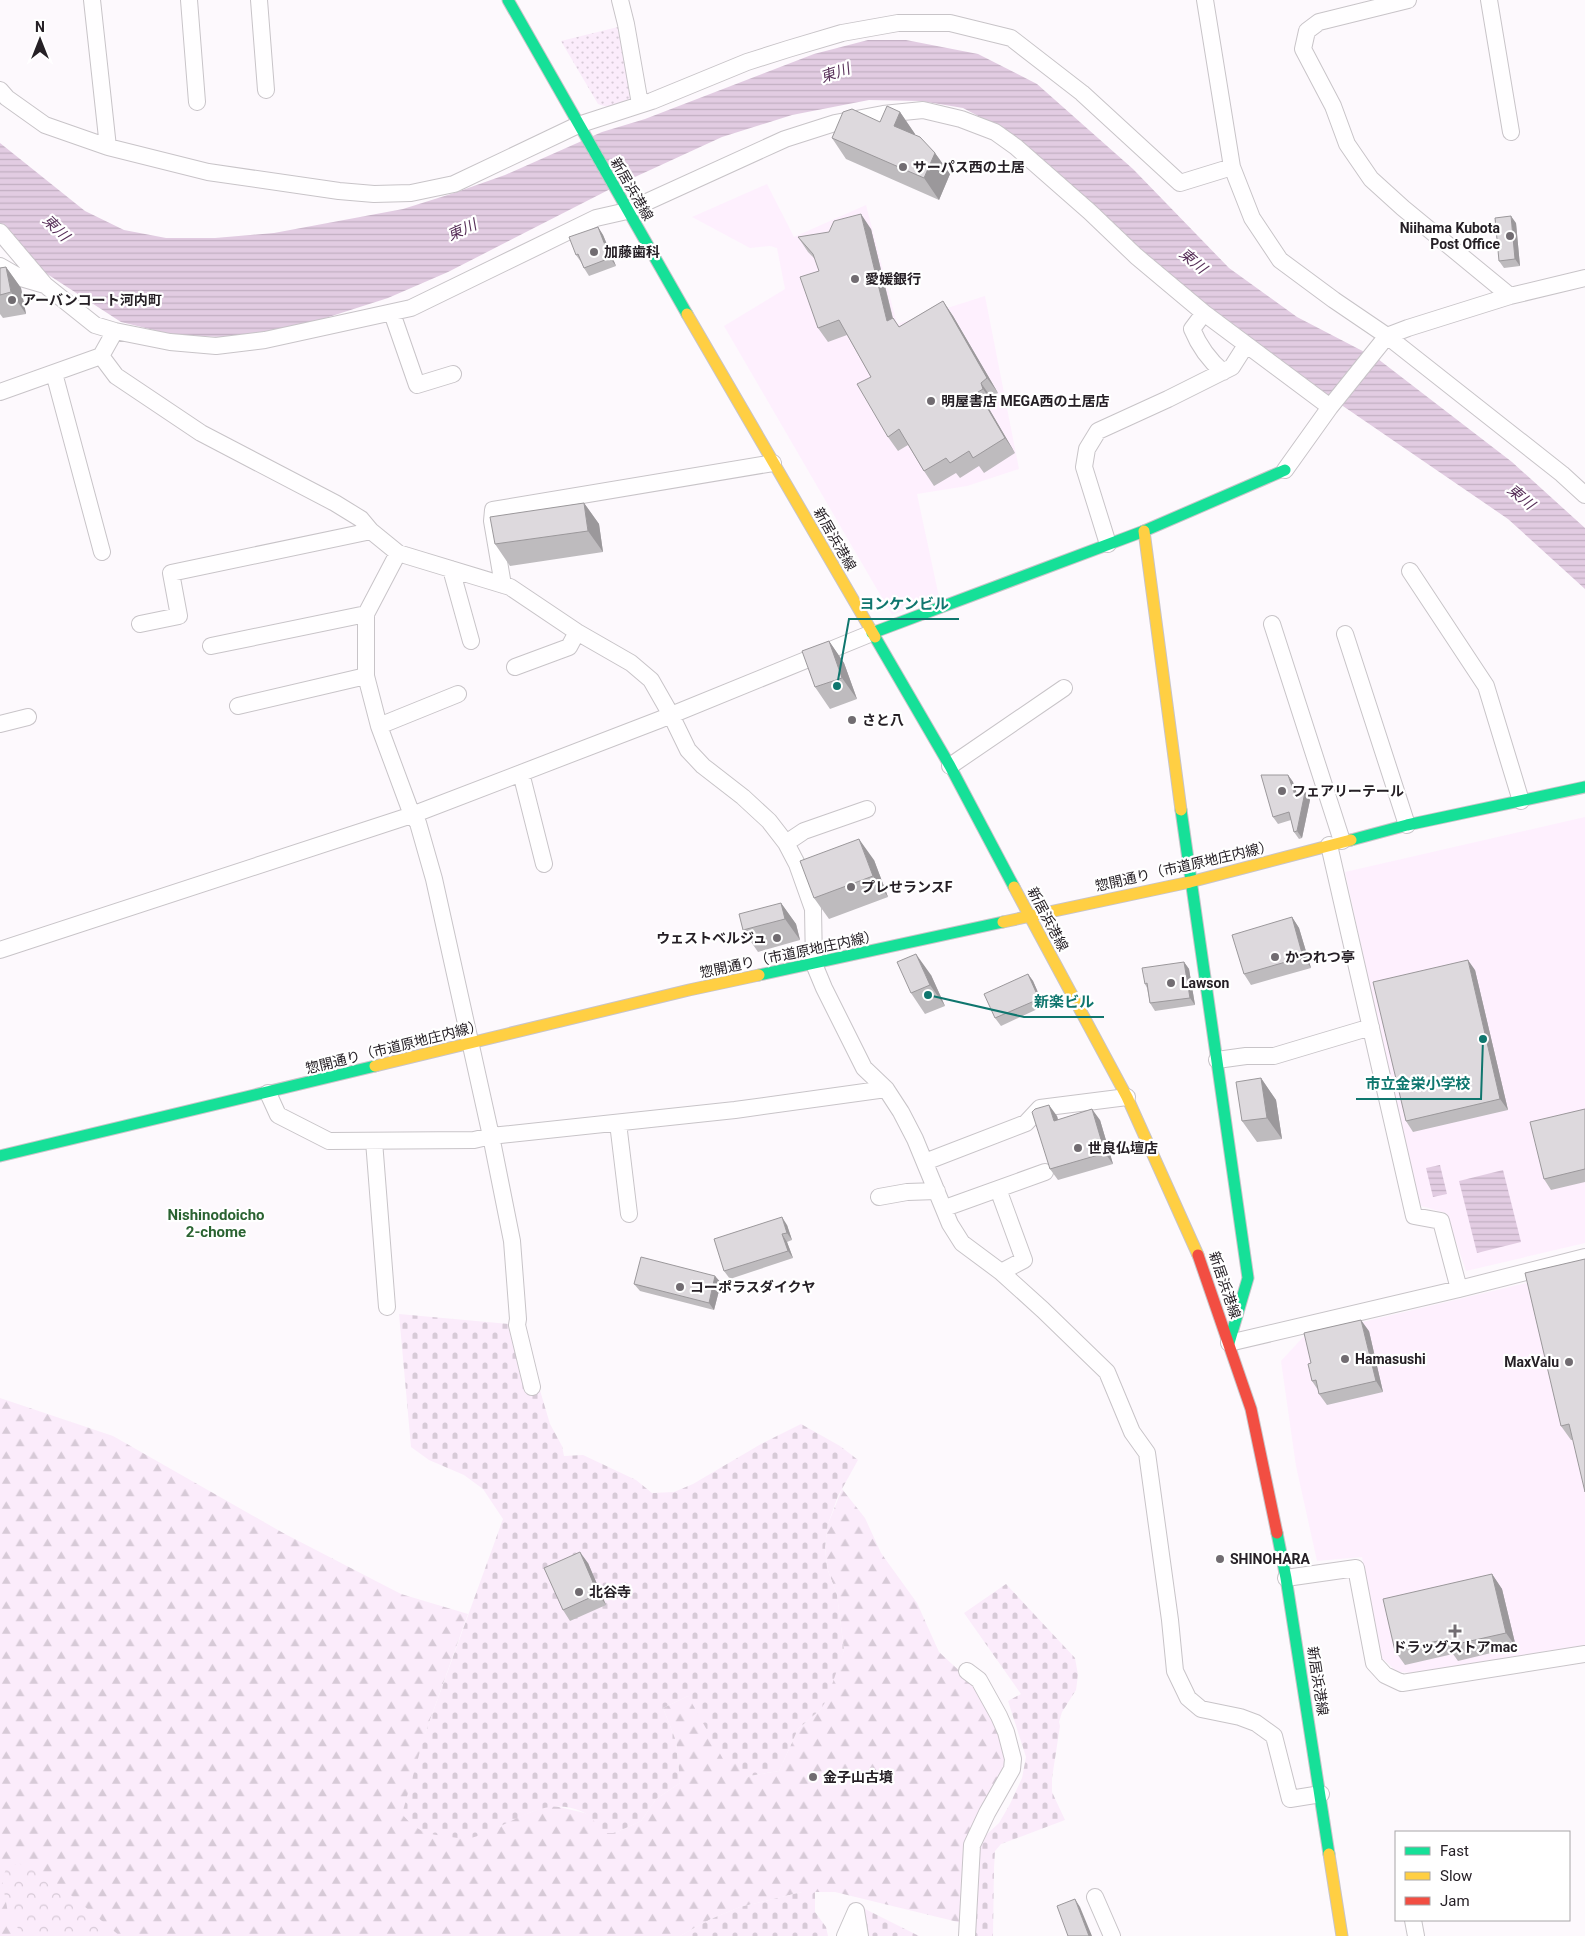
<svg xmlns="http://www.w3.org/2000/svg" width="1585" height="1936" font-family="Roboto,'Noto Sans JP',sans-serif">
<defs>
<pattern id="grass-dots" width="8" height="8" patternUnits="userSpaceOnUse" patternTransform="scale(1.25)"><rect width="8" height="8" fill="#fbecfb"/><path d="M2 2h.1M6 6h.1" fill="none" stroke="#d7cad7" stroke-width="1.8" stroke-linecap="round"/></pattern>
<pattern id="forest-firs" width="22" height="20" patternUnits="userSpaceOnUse" patternTransform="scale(1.25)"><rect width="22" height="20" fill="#fbecfb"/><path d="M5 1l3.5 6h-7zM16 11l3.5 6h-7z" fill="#d7cad7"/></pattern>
<pattern id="cemetery-stones" width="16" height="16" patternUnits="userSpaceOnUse" patternTransform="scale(1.25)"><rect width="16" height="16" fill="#fbecfb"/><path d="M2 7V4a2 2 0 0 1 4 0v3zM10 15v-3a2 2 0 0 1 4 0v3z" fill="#d7cad7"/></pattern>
<pattern id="park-crowns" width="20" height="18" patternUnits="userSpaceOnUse" patternTransform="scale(1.25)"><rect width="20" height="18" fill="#fbecfb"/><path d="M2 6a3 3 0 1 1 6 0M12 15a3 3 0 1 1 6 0" fill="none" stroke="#d7cad7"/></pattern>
<pattern id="water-rules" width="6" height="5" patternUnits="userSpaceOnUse" patternTransform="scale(1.25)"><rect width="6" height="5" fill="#e2cce2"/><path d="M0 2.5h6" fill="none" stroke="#c2afc2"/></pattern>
</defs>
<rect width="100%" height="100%" fill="#fdf9fd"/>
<path fill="#fef0fe" d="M767,184L794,237L866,205L897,324L985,296L1019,469L967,486L917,494L939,597L892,615L724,326L785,289L777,248L770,246L750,248L692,217Z
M1585,817V1243L1466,1271L1446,1213L1418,1205L1345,872Z
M1585,1269V1645L1411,1673L1400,1672L1394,1669L1382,1658L1380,1652L1362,1557L1317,1561L1296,1466L1281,1361L1304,1336Z"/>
<path fill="url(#grass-dots)" d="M622,26L635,96C626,106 609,109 598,104L561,41Z"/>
<path fill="url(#forest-firs)" d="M0,1398L113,1436L285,1534L401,1594L468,1614L425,1734L500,1827L507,1821L550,1805L585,1813L615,1833L641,1821L656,1799L680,1783L676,1741L663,1708L688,1696L738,1760L744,1780L749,1776L779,1771L798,1729L821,1709L844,1650L837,1595L827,1568L825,1547L828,1524L842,1489L865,1518L881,1553L917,1603L939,1652L967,1678L984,1702L1010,1759L989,1803L962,1923L835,1892H802L740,1907L711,1919L680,1936H0Z"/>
<path fill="url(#cemetery-stones)" d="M399,1314L509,1324L539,1387L550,1424L562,1446L564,1456L583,1455L636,1480L652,1493L674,1492L693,1484L761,1444L801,1424L840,1446L858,1460L838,1496L828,1524L825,1547L827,1568L837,1595L844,1650L827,1699L821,1709L798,1729L779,1771L749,1776L743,1781L738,1760L723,1759L688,1696L663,1708L676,1741L680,1783L656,1799L641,1821L615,1833H605C598,1826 591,1816 583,1812C542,1793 509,1828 471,1838C463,1840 453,1837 444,1836C424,1834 415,1829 402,1814L425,1734L503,1519L483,1489L464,1475L429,1460L411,1447Z
M1006,1584L1075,1658L1078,1675L1076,1690L1062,1712L1059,1722L1060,1726L1052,1778V1792L1065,1820L1001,1844L995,1851L994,1868L993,1936H975L974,1860L985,1836L999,1823L1010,1804L1022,1778L1026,1757L1008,1701L1021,1694L964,1613Z
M802,1892H815V1912L826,1927L828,1936H680L711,1919L740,1907Z
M863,1908L919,1936H865Z"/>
<path fill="url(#park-crowns)" d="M18,1863L49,1877L120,1936H23L8,1913L2,1880L6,1869Z"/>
<path fill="url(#water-rules)" d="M868,40H906L978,54L1037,84L1133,169L1229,268L1297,317L1378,359L1512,462L1585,528V589L1508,519L1340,404L1229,325L1096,213L1030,151L982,118L963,108L921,101L869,100L792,115L722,137L624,182L448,272L388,298L313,322L246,338L174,335L121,322L44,272L0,224V143L85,211L124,230L166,238H215L274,233L403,209L454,193L505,175L602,132L645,119L814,54Z
M1440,1165L1447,1194L1433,1197L1426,1168Z
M1503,1170L1521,1242L1477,1253L1459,1181Z"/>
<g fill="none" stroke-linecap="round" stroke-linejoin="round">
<g stroke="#c8c4c8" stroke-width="18">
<path id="street" d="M92,0L108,147
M189,0L197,102
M259,0L266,90
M620,0L626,24L640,104
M1205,0L1232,167L1252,218L1280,260L1334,300L1387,336L1562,474L1585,495
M1408,0L1319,22L1307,31L1303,49L1333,106L1347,144L1371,179L1403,208L1510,296
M1489,0L1511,132
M0,90L7,98L45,125L108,147L208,172L339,191L374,194L411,193L454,184L578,125L652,101L747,62L788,49L842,33L898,23H950L1011,38L1082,93L1180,183L1232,167
M0,232L45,285L95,325L115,331L170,342L216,346L265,340L411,308L596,218L627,211L785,139L835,123L883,114L923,110L961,119L995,132L1016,147L1090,212L1136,256L1204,313L1330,407
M0,266L21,278L45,285
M392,313L417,385L453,374
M1204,313L1192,329C1199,346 1209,360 1223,372
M101,356L116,376L201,433L335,503L361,519L371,531L398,553L510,587L577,632L631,663L651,680L671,715L688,750L703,766L743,797L769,821L786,843L797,864L813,909L814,964L824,988L864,1068L886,1089L901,1112L915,1139L950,1224L962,1243L1001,1272L1043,1310L1107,1372L1132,1432L1147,1453L1170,1620L1175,1671L1188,1698L1201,1709L1240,1717L1256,1723L1274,1736L1290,1799L1321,1794
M54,373L102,552
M0,392L101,356L115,331
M1285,470L1330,407L1387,336L1408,328L1510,296L1585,278
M1108,544L1084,467L1087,449L1098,431L1168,399L1232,367L1246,345
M398,553L366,614V676L379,726L412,815L418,823L434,879L491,1136L512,1241L518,1319L517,1325L532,1387
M451,569L471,641
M1410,571L1486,686L1521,801
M503,585L492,521L493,510L773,463
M140,624L179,616L171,573L371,531
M1272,624L1342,841
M1345,634L1407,825
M211,646L366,614
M515,667L569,647L577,632
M238,706L366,676
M0,724L28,717
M379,726L458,694
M950,766L1064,688
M521,773L544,864
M786,843L804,831L867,809
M1329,845L1414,1216L1441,1221L1459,1289
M0,950L412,815L659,720L872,633
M1217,1060L1246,1056H1274L1371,1027
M268,1093L278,1115L329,1141L474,1140L491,1136L735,1110L886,1089
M618,1123L629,1214
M374,1141L387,1307
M925,1162L1026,1123L1040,1108L1127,1097
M998,1189L1024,1260L1001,1272
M879,1197L907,1192L937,1191
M945,1208L1045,1172
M1229,1343L1459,1289L1585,1257
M1286,1578L1356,1568L1374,1663L1385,1675L1402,1683L1585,1654
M967,1671L979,1680L999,1716L1006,1732L1013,1759L1012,1769L987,1813L972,1845L967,1936
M1095,1897L1112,1936
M1413,1920L1416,1936
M845,1936L856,1911L860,1936"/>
</g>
<g stroke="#c8c4c8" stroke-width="13">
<path id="fast" d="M508,0L687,314
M872,633L1144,531L1285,470
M875,637L950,766L1014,887
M1181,810L1248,1278L1229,1343
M1351,840L1407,825L1585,787
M759,975L1003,922
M0,1156L375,1066
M1277,1533L1286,1578L1329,1854"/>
</g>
<g stroke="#c8c4c8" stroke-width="13">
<path id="slow" d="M687,314L875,637
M1144,531L1181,810
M1014,887L1127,1097L1198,1255
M1003,922L1190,882L1351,840
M375,1066L689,990L759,975
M1329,1854L1342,1936"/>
</g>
<g stroke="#c8c4c8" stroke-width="13">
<path id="jam" d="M1198,1255L1251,1409L1277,1533"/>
</g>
<use href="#street" stroke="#fffeff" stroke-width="16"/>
<use href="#fast" stroke="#16e098" stroke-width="11"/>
<use href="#slow" stroke="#ffcf43" stroke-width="11"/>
<use href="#jam" stroke="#f24e42" stroke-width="11"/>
</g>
<path fill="#bebbbe" d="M900,112L915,134V135L935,153L950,174L939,200L846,159L832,138L880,122Z
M1516,223L1520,266L1504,268L1499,261Z
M598,227L603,235L616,266L589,276L584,268L581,262L576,255Z
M871,229L893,318L899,327L943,301L953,316L998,393L991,397L993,403L988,407L1015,453L984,473L979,466L960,478L956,473L934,486L924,471L908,445L898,451L888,437L871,377L847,335L828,342L818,328L819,271L815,259L808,252L798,237Z
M6,267L21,288L26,314L3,318L0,314V268Z
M584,503L599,524L603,552L510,566L495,544Z
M829,641L844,663L857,699L830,709L815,687Z
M1288,775L1293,782L1297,795L1305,792L1310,800L1302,838L1299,839L1294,832L1291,820L1278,824L1273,817Z
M874,860L888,897L829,919L814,898Z
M781,903L796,924L800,940L758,952L743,930Z
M1292,917L1299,928L1311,968L1251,985L1244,974Z
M1184,962L1189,969L1195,1005L1155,1011L1150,1003L1147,988L1145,984Z
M1475,970L1508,1110L1413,1132L1406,1121Z
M1028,974L1033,981L1044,1006L1001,1026L995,1018Z
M931,975L945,1006L925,1014L911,993Z
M1261,1078L1276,1100L1282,1139L1257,1142L1242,1121Z
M1585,1109V1182L1551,1190L1544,1179Z
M1057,1116L1058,1120H1100L1113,1164L1058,1180L1050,1169Z
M787,1225L792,1240L787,1242L793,1258L730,1279L724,1271Z
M1585,1259L1572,1440H1571L1561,1426Z
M715,1276L721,1283L714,1310L640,1291L634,1284Z
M1369,1331L1383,1392L1327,1405L1319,1394L1318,1390L1312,1381L1311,1363Z
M588,1563L606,1605L570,1621L563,1610Z
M1492,1574L1502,1589L1516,1647L1458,1661L1453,1654L1405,1665L1395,1651Z"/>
<path fill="#9b989b" d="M900,112L915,134L909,147L894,126Z
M935,153L950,174L939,200L924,178Z
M861,214L871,229L897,336L887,321Z
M1511,216L1516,223L1520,266L1515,259Z
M598,227L603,235L616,266L610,258Z
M6,267L21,288L26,314L11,292Z
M943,301L953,316L998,393L987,378Z
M981,383L991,397L993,403L983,389Z
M978,392L988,407L1015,453L1005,438Z
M584,503L599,524L603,552L588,531Z
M829,641L844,663L857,699L842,678Z
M1288,775L1293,782L1300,803L1295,795Z
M1305,792L1310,800L1302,838L1297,831Z
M859,839L874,860L888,897L873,876Z
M781,903L796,924L800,940L785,919Z
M1292,917L1299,928L1311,968L1303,957Z
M916,954L931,975L945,1006L930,985Z
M1468,960L1475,970L1508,1110L1500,1099Z
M1184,962L1189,969L1195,1005L1190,998Z
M1028,974L1033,981L1044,1006L1039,999Z
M1261,1078L1276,1100L1282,1139L1267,1118Z
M1049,1105L1057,1116L1061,1132L1054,1121Z
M1092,1109L1100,1120L1113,1164L1105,1153Z
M782,1217L787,1225L792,1240L787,1233Z
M782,1234L787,1242L793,1258L788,1251Z
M715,1276L721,1283L714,1310L709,1303Z
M1361,1320L1369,1331L1383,1392L1376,1381Z
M580,1552L588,1563L606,1605L598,1594Z
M1492,1574L1502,1589L1516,1647L1506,1633Z
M1075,1899L1080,1907L1092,1936H1089Z"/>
<path fill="#ddd9dd" stroke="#9b989b" d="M887,106L900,112L894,126L920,137L935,153L924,178L832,138L843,112L852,109L880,122Z
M861,214L887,321L893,318L899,327L943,301L987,378L981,383L983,389L978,392L1005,438L973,458L969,451L950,463L946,458L924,471L899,429L888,437L857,384L871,377L839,320L818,328L800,277L819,271L813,254L798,237L829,232L834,221Z
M1511,216L1515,259L1499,261L1495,218Z
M598,227L610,258L584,268L578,254L576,255L569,237Z
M6,267L11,292L0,295V268Z
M584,503L588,531L495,544L490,517Z
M829,641L842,678L815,687L802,651Z
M1261,775H1288L1295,795L1305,792L1297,831L1294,832L1289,812L1273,817Z
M859,839L873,876L814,898L800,861Z
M781,903L785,919L743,930L739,914Z
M1292,917L1303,957L1244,974L1232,935Z
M916,954L930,985L911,993L897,962Z
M1468,960L1500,1099L1406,1121L1373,982Z
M1184,962L1190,998L1150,1003L1147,983L1145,984L1142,968Z
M1028,974L1039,999L995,1018L984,994Z
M1261,1078L1267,1118L1242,1121L1236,1082Z
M1049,1105L1054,1121L1092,1109L1105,1153L1050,1169L1032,1112L1035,1109Z
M1585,1109V1169L1544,1179L1530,1122Z
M782,1217L787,1233L782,1234L788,1251L724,1271L714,1239Z
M641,1257L715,1276L709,1303L634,1284Z
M1585,1259V1492L1569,1424L1561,1426L1525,1273Z
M1361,1320L1376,1381L1319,1394L1316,1380L1312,1381L1308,1364L1311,1363L1304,1333Z
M580,1552L598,1594L563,1610L544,1568Z
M1492,1574L1506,1633L1448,1646L1446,1639L1395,1651L1383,1599Z
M1075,1899L1089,1936H1068L1057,1906Z"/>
<g fill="#716c71" stroke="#fff" stroke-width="2">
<circle cx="903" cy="167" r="5"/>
<circle cx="1510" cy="236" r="5"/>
<circle cx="594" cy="252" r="5"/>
<circle cx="855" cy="279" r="5"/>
<circle cx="12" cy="300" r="5"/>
<circle cx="931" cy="401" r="5"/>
<circle cx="852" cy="720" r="5"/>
<circle cx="1282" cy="791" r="5"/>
<circle cx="851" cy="887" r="5"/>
<circle cx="777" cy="938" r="5"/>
<circle cx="1275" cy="957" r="5"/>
<circle cx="1171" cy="983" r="5"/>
<circle cx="1078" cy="1148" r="5"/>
<circle cx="680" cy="1287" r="5"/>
<circle cx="1345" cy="1359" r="5"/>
<circle cx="1569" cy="1362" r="5"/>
<circle cx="1220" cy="1559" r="5"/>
<circle cx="579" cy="1592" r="5"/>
<path d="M1452.5 1623.5h5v5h5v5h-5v5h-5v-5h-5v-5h5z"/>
<circle cx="813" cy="1777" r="5"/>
</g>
<g text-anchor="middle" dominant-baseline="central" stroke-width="4.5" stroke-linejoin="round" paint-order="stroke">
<g font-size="14" font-weight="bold" fill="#262026" stroke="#fff" text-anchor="start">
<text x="913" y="167">サーパス西の土居</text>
<text x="1500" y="228" text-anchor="end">Niihama Kubota<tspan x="1500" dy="16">Post Office</tspan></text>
<text x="604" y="252">加藤歯科</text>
<text x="865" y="279">愛媛銀行</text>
<text x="22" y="300">アーバンコート河内町</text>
<text x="941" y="401">明屋書店 MEGA西の土居店</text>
<text x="862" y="720">さと八</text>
<text x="1292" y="791">フェアリーテール</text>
<text x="861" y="887">プレせランスF</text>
<text x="767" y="938" text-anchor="end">ウェストベルジュ</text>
<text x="1285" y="957">かつれつ亭</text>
<text x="1181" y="983">Lawson</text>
<text x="1088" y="1148">世良仏壇店</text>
<text x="690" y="1287">コーポラスダイクヤ</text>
<text x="1355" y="1359">Hamasushi</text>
<text x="1559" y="1362" text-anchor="end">MaxValu</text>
<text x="1230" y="1559">SHINOHARA</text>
<text x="589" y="1592">北谷寺</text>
<text x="1455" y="1647" text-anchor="middle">ドラッグストアmac</text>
<text x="823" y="1777">金子山古墳</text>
</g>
<g font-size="14" fill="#262026" stroke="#fff">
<text transform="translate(632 189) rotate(60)">新居浜港線</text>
<text transform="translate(835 539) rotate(60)">新居浜港線</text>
<text transform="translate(1184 866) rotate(-13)">惣開通り（市道原地庄内線）</text>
<text transform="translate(1048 919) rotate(62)">新居浜港線</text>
<text transform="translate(789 954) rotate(-12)">惣開通り（市道原地庄内線）</text>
<text transform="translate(394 1047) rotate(-14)">惣開通り（市道原地庄内線）</text>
<text transform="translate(1225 1285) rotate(71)">新居浜港線</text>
<text transform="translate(1318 1681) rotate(81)">新居浜港線</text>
</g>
<g font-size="15" font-style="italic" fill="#583059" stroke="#fff">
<text transform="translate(835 73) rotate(-19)">東川</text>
<text transform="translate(56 228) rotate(45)">東川</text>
<text transform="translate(462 230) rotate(-24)">東川</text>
<text transform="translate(1193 261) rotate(40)">東川</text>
<text transform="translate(1521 497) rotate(40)">東川</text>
</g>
<g font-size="15" font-weight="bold" fill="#2a6331" stroke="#fff">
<text x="216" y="1215">Nishinodoicho<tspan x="216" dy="17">2-chome</tspan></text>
</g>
</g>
<path fill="none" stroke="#0f766e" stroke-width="2" d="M837 686L849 619H959M928 995L1024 1017H1104M1483 1039L1481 1099H1356"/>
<g fill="#0f766e" stroke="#fff" stroke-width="2">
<circle cx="837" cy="686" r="5"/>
<circle cx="928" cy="995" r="5"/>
<circle cx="1483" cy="1039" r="5"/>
</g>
<g font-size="15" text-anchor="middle" font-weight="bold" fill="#0f766e" stroke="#fff" stroke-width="4.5" stroke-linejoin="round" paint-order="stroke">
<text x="904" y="609">ヨンケンビル</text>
<text x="1064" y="1007">新楽ビル</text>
<text x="1418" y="1089">市立金栄小学校</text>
</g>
<rect x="1395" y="1831" width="175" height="90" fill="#ffffff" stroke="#a8a6a8"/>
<rect x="1405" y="1847" width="25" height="8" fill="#16e098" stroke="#a8a6a8"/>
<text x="1440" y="1856" font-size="15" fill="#262026">Fast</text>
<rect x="1405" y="1872" width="25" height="8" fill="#ffcf43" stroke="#a8a6a8"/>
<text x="1440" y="1881" font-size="15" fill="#262026">Slow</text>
<rect x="1405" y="1897" width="25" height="8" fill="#f24e42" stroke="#a8a6a8"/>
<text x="1440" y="1906" font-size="15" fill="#262026">Jam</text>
<g transform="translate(40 40)" stroke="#ffffff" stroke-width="4" paint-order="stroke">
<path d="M0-4L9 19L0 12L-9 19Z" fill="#262026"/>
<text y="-8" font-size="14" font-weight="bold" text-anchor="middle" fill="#262026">N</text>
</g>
</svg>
